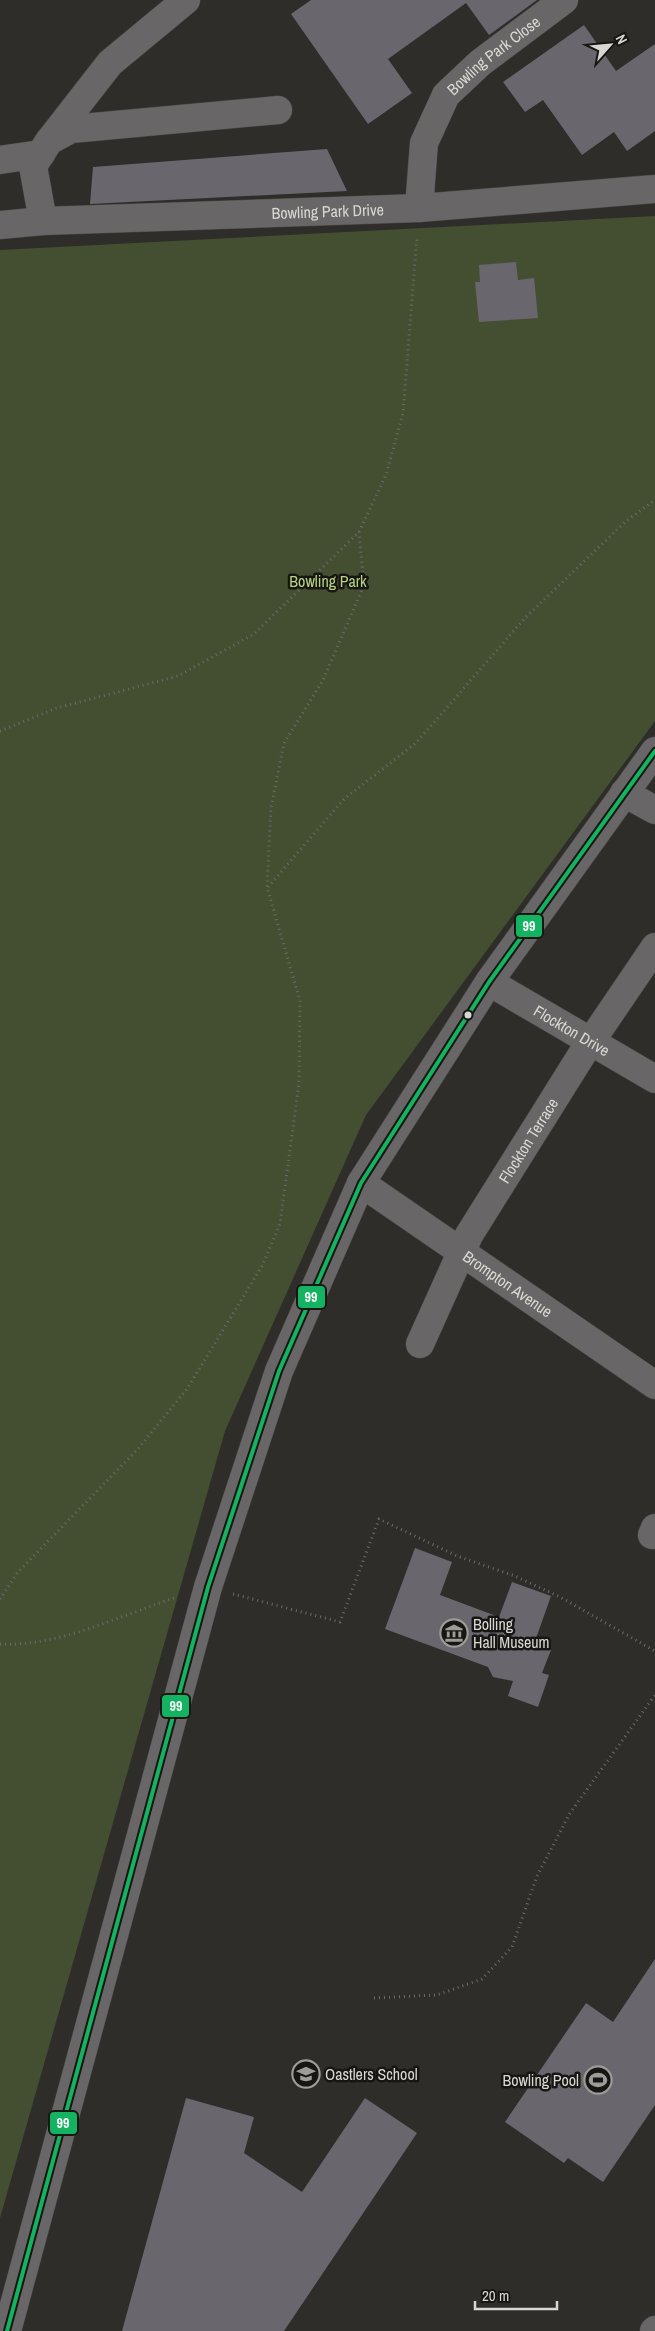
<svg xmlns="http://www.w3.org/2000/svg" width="655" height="2331" font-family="'Archivo Narrow',sans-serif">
<rect width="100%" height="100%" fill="#2e2d2a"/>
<path fill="#444f32" d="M655,216V721L366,1115L225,1431L0,2218V250Z"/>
<path fill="#6a666e" d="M311,0H537L489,35L466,3L388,59L412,93L368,124L291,14Z
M584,25L616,71L655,44V131L627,151L614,132L582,155L543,100L525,112L503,82Z
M327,149L347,191L90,204L93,167Z
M516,262L518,280L534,278L538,318L479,322L475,282H480L479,265Z
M415,1548L452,1562L440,1595L499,1617L512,1582L551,1596L534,1644L551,1650L542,1673L549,1675L538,1707L508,1696L513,1681L493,1677L488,1667L385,1629Z
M655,1959V2105L603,2182L568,2158L564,2163L505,2122L586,2003L613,2022Z
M186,2098L254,2117L244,2153L302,2192L365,2098L417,2133L284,2331H122Z"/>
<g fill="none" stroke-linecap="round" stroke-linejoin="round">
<g stroke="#494846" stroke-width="29">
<g id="minor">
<path d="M50,140L110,63L186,0"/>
<path d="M0,160L41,154"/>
<path id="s1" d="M419,208L424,143L446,95L480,63L564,0"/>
<path d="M43,221L33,166L49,141L71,129L278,110"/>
<path id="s2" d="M0,225L43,221L419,208L655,189"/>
<path d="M624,793L655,810"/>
<path id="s3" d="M489,982L655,1079"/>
<path id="s4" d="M361,1183L655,1385"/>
<path id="s5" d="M420,1344L469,1235L581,1056L655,947"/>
<path d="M652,1535L655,1528"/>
<path d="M7,2331L208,1587L279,1371L361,1183L489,982L655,751"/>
<path d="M654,2331L655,2330"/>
</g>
</g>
<path stroke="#6c6b6b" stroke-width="3" stroke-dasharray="1 4" stroke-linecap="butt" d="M0,731L57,708L178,676L254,634L359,532L386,475L403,413L417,236
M268,887L344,799L416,743L525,618L626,521L655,500
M233,1594L340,1622L379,1519L457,1556L515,1576L560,1597L655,1651
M0,1599L18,1572L137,1450L187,1389L262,1266L280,1224L299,1083L300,1001L267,887L271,808L284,743L323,680L364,585L359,532
M0,1644C59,1647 121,1615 177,1597
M374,1998L437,1995L482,1979L512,1947L537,1876L570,1813L655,1695"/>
<use href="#minor" stroke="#686666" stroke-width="28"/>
<g stroke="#171613" stroke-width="8">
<path id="bus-1" d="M7,2331L208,1587L279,1371L361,1183L489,982L655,751"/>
</g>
<use href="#bus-1" stroke="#13b361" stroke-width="4"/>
</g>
<defs>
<g id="museum-ring" transform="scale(1.4375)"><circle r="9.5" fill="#171613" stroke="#9d9c98" stroke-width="1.5"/><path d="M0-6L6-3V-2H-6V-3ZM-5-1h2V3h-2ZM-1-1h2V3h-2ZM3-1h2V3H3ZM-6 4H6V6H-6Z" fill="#9d9c98"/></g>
<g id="school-ring" transform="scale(1.4375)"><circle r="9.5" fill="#171613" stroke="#9d9c98" stroke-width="1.5"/><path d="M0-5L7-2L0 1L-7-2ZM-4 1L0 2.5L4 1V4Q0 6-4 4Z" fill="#9d9c98"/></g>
<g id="stadium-ring" transform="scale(1.4375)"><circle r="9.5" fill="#171613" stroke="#9d9c98" stroke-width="1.5"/><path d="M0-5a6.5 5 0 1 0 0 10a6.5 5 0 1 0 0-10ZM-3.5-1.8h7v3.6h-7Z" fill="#9d9c98"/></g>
</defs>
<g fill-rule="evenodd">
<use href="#museum-ring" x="454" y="1633"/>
<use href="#school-ring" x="306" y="2074"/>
<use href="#stadium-ring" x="598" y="2080"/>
</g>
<circle fill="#d9d7d3" stroke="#171613" stroke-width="2" cx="468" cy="1015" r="4.5"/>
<g text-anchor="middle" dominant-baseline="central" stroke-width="5" stroke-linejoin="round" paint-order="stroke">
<g font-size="16" fill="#d9d7d3" stroke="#171613">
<text stroke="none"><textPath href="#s1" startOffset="180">Bowling Park Close</textPath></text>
<text stroke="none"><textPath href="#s2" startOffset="328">Bowling Park Drive</textPath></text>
<text stroke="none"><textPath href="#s3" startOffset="96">Flockton Drive</textPath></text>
<text stroke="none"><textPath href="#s5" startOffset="231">Flockton Terrace</textPath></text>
<text stroke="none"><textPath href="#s4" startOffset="178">Brompton Avenue</textPath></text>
</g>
<g font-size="16" fill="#b6d283" stroke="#171613">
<text x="328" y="581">Bowling Park</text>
</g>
<g font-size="16" fill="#d9d7d3" stroke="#171613" text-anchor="start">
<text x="473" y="1624">Bolling<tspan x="473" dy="18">Hall Museum</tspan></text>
<text x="325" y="2074">Oastlers School</text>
<text x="579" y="2080" text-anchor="end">Bowling Pool</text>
</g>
</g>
<g stroke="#171613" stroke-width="2">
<rect x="515" y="914" width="28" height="24" rx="5" fill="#13b361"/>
<rect x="297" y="1285" width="29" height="24" rx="5" fill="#13b361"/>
<rect x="161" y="1694" width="29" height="24" rx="5" fill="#13b361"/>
<rect x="49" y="2111" width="29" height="24" rx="5" fill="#13b361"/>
</g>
<g font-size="14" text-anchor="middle" font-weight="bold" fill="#fff">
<text x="529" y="931">99</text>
<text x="311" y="1302">99</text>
<text x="176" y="1711">99</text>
<text x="63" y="2128">99</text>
</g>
<g transform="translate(610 45) rotate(63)" stroke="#171613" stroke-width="4" paint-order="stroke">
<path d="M0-4L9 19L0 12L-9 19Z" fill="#d9d7d3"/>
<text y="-8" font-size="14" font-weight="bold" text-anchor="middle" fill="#d9d7d3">N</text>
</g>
<path d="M475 2301v8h82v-8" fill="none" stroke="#d9d7d3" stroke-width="2.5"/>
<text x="482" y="2301" font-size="15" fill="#d9d7d3" stroke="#171613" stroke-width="4" paint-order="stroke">20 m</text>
</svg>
